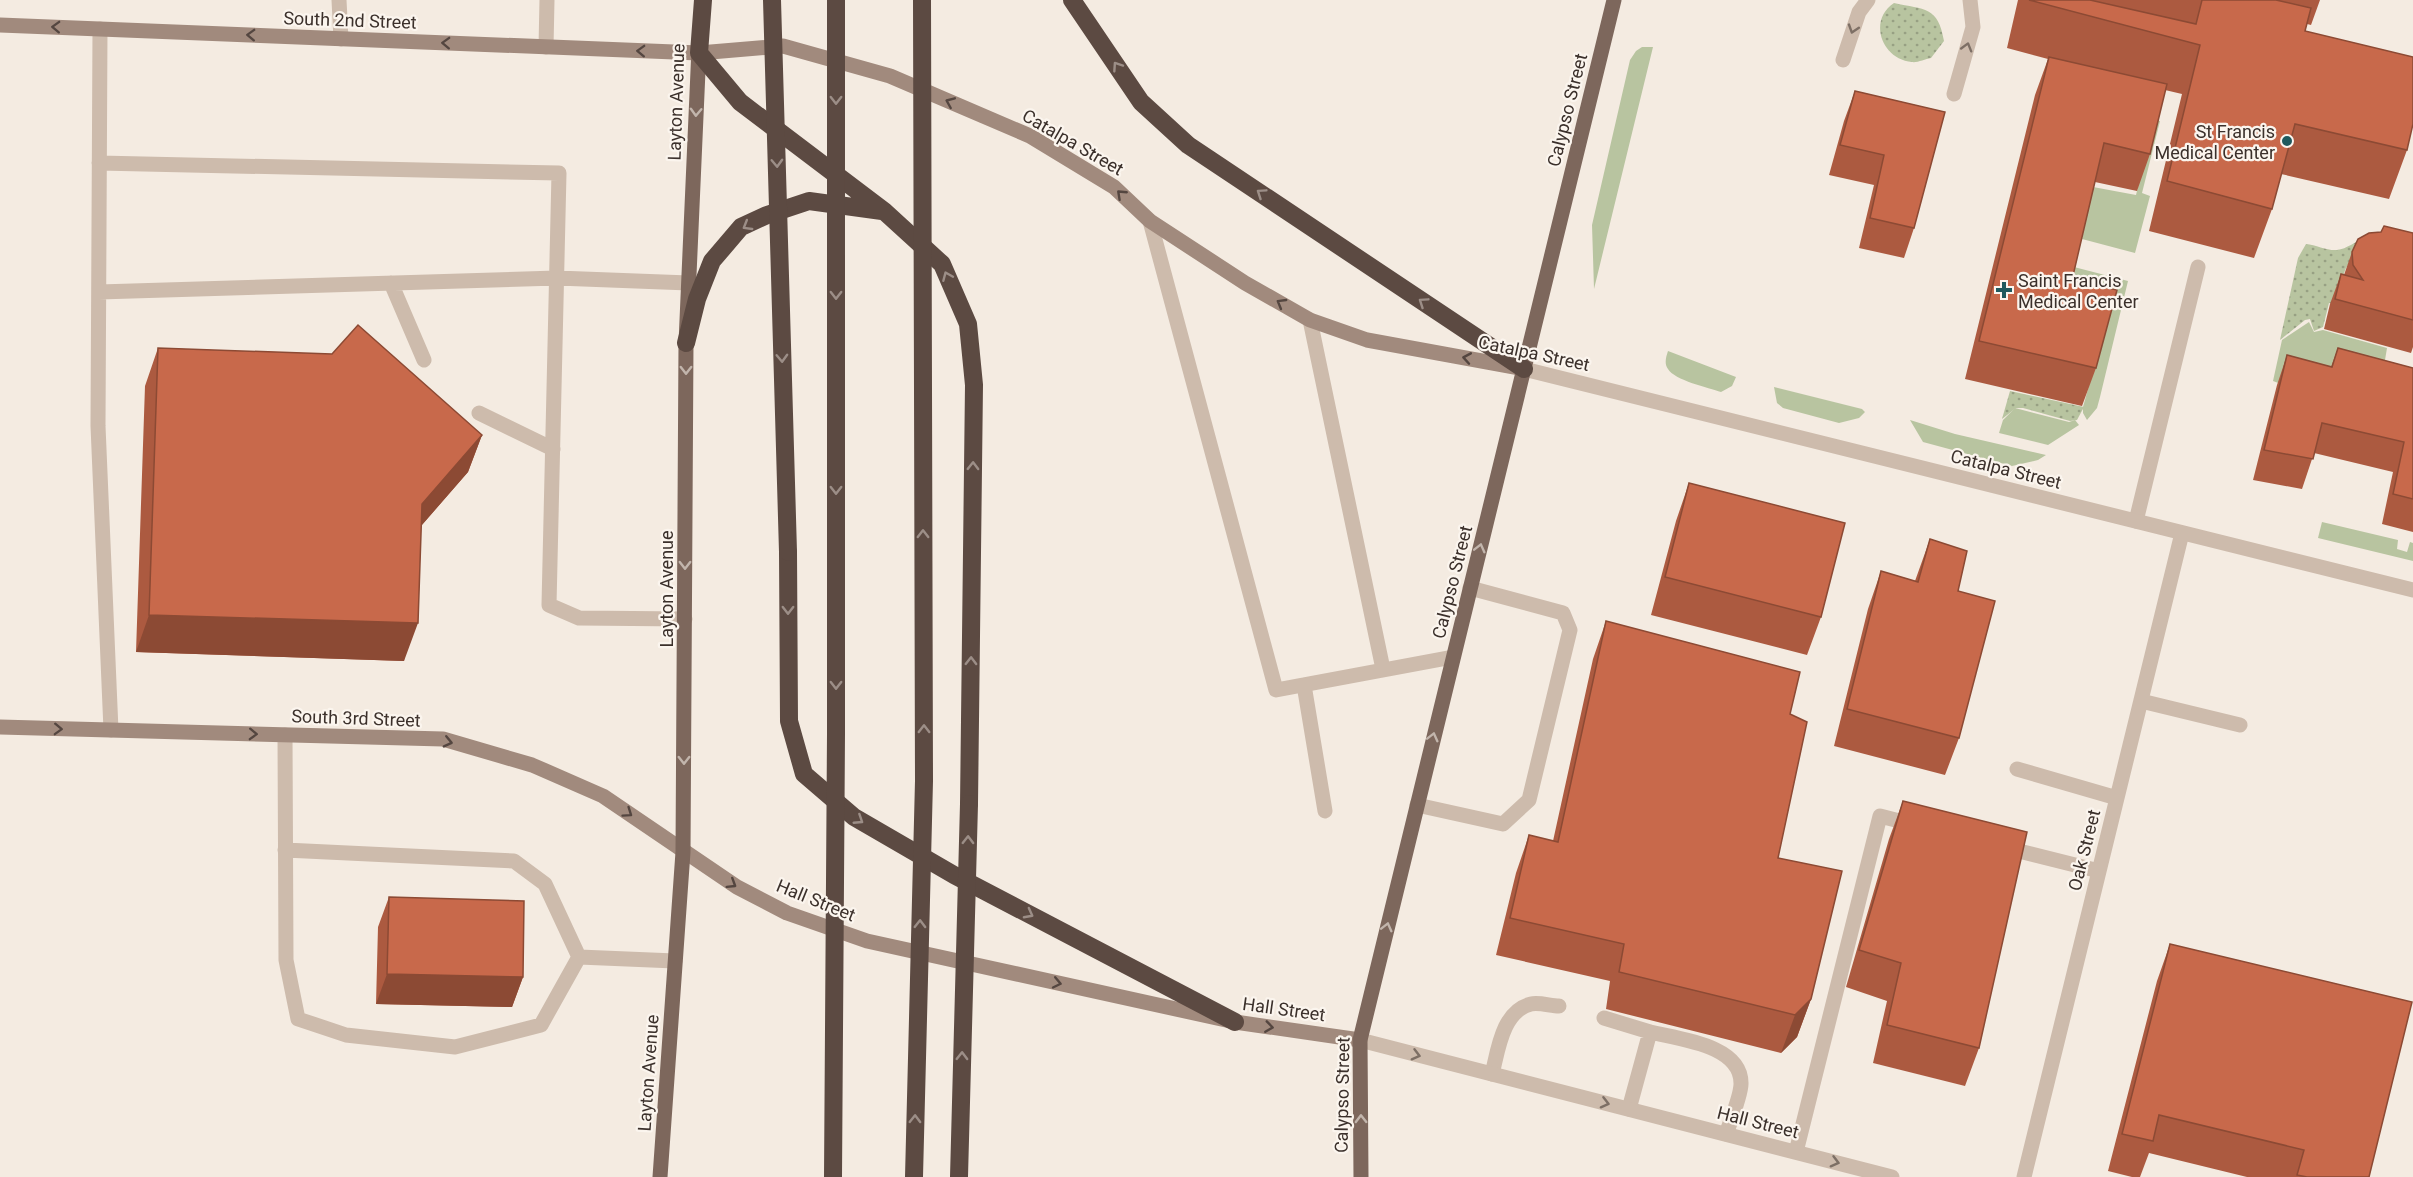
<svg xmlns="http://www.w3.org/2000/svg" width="2413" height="1177" font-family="Roboto,sans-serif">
<defs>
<pattern id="garden-dots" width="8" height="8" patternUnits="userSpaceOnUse" patternTransform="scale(1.5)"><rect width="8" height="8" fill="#b8c4a0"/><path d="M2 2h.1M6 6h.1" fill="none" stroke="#97a083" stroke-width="1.8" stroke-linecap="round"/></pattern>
</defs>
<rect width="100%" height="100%" fill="#f4ebe1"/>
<path fill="#b8c4a0" d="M1642,47H1653L1594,289L1592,225L1630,60L1636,51Z
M2154,120L2160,121L2142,193L2150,196L2135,253L2082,239L2093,187L2136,195Z
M2074,267L2128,281L2100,397L2097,408L2087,420L2083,413V407L2105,328L2063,318Z
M2309,322L2314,332L2323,330L2387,348L2380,390L2281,384L2273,381L2282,340Z
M1668,351L1736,377L1732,386L1721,392C1709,388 1674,380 1668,369C1664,364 1666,357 1668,351Z
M1774,387L1862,409L1865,412L1859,418L1839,423L1783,408L1777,403Z
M2015,408L2069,422L2075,420L2079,425L2048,445L1999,433L2003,420Z
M1910,420L1955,434L2046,455L2038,460L2012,466L1923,442Z
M2322,522L2398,540L2397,549L2407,552L2410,542L2413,543V561L2318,538Z"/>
<path fill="url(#garden-dots)" d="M1894,3C1925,10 1938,6 1944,41L1931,58C1925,59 1917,63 1912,62C1881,59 1868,20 1894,3Z
M2365,239L2346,268L2341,281L2350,309L2329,303L2323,327L2314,331L2310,319L2305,320L2280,340L2298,258L2306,244C2316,245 2328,251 2337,250C2347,249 2355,241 2365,239Z
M2010,391L2084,407L2077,420L2070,421L2023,408H2016L2002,419Z"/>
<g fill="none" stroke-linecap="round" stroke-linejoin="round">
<path stroke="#cdbbac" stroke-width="15" d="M339,0L341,39
M100,29L98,426L111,730
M546,47L547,0
M1843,60L1859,12L1868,0
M1954,94L1973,27L1970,0
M99,163L559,173L549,605L579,618L685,619
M1150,221L1276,690L1453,657
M391,283L424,360
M99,292L557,278L689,283
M1310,320L1383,669
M479,413L553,449
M2136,521L2198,267
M1304,685L1325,811
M285,735L286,960L298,1019L346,1035L455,1047L541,1025L579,957L675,961
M285,850L514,861L545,884L579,957
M1604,1018L1650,1032L1629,1109
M1650,1032C1679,1039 1742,1045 1741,1084C1741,1095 1730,1123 1726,1134
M1492,1074C1498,1051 1502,1011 1531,1004C1539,1002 1551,1006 1559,1006"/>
<path stroke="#cdbbac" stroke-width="15" d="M1524,369L2413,590
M2141,701L2240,725
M2017,769L2117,798
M1417,805L1503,824L1529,800L1570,630L1563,613L1470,588
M2003,847L2099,871
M1360,1040L1892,1177
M1796,1152L1880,816L1915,825
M2024,1177L2182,533"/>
<path stroke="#a18a7d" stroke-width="15" d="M0,25L699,53L783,46L890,76L1030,136L1114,187L1150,221L1245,283L1310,320L1367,340L1520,368
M0,727L443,739L532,765L603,796L737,887L787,913L867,941L1235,1022L1360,1040"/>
<path stroke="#7d675c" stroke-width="15" d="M660,1177L683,852L686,343L699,48
M1361,1177L1360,1040L1614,0"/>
<path stroke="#5c4a42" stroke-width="18" d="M703,0L699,53L740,102L884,211L942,264L968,324L974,385L969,804
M1072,0L1141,102L1188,145L1524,369
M686,343L697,299L712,261L741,227L767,215L809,201L882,211
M788,552L789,721L804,774L854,817L954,875L1235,1022"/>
<path stroke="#5c4a42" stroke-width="18" d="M772,0L788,552
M833,1177L836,734V0
M914,1177L924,781L922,0
M959,1177L969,804"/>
</g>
<path fill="#ac5a40" d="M2018,0H2320L2311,25L2307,24L2305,31L2407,150L2389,199L2281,174L2272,209L2254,258L2149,231L2182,94L2165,90L2150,154L2137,191L2095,182L2072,280L2096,368L2082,406L1965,379L2035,95L2048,59L2007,48Z
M1855,91L1945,112L1914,228L1904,258L1859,248L1874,185L1829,175L1844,121Z
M2413,233V347L2411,353L2324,329L2330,304L2341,274L2344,275L2352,252Z
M158,348L482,435L468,472L421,526L404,661L136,652L145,386Z
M2338,348L2413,368V532L2382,524L2393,472L2314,453L2302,489L2253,480L2277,385L2287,355L2331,367Z
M1689,483L1821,617L1807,655L1651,615L1676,521Z
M1930,539L1958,591L1959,738L1945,775L1834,746L1868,609L1881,571L1915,581Z
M1606,621L1790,714L1778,858L1811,999L1797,1037L1781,1053L1606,1009L1610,981L1496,955L1516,873L1529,835L1553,841L1593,659Z
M1903,801L1979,1048L1965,1086L1873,1063L1887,1001L1846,987L1889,839Z
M389,897L523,977L512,1007L376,1004L378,927Z
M2170,944L2369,1177H2247L2149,1153L2140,1177H2132L2108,1171L2157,981Z"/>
<path fill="#8c4a34" d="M482,435L468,472L408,541L422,504Z
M149,615L418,623L404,661L136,652Z
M387,974L523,977L512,1007L376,1004Z
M1811,999L1797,1037L1781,1053L1795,1015Z"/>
<path fill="#c8694b" stroke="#8c4a34" stroke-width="1.5" d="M2029,0H2090L2196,24L2202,0H2276L2311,8L2305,31L2413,57V124L2407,150L2295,124L2272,209L2167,181L2200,45Z
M2049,57L2167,84L2150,154L2104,143L2072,280L2117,290L2096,368L1979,341Z
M1855,91L1945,112L1914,228L1870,218L1884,155L1840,145Z
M2384,226L2413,233V320L2335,299L2341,274L2363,280L2353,265L2352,252L2358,239L2369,233L2381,232Z
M358,325L482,435L422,504L418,623L149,615L158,348L332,354Z
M2338,348L2413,368V499L2393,494L2404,442L2322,423L2313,459L2264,450L2287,355L2332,367Z
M1689,483L1845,523L1821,617L1665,577Z
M1930,539L1967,551L1958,591L1995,601L1959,738L1847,709L1881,571L1918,582Z
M1606,621L1800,672L1790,714L1807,722L1778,858L1842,871L1811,999L1795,1015L1619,972L1624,944L1510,918L1529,835L1558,842Z
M1903,801L2027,832L1979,1048L1887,1025L1901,963L1859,950Z
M389,897L524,901L523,977L387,974Z
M2170,944L2412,1002L2369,1177H2307L2297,1175L2304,1150L2159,1115L2153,1141L2122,1134Z"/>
<defs><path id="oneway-chevron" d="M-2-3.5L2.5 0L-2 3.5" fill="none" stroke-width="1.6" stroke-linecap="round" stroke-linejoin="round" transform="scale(1.5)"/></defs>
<g stroke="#544640">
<use href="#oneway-chevron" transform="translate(56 27) rotate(-178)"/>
<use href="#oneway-chevron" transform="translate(251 35) rotate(-178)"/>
<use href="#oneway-chevron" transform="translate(446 43) rotate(-178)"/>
<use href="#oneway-chevron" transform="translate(641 51) rotate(-178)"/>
<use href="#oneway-chevron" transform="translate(950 102) rotate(-157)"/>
<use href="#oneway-chevron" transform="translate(1121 194) rotate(-137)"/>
<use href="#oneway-chevron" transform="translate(1281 303) rotate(-150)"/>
<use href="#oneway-chevron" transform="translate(1467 358) rotate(-170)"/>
<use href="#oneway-chevron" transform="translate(58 729) rotate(2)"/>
<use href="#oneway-chevron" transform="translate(253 734) rotate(2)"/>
<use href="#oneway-chevron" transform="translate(448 742) rotate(13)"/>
<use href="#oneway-chevron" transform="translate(628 813) rotate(35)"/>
<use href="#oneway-chevron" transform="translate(732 884) rotate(32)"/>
<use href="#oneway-chevron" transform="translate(1057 983) rotate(12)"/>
<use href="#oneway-chevron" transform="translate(1269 1027) rotate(8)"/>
</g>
<g stroke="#7d6f65">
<use href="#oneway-chevron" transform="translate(1853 29) rotate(108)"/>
<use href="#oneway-chevron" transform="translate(1967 47) rotate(-74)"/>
<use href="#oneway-chevron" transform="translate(1416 1055) rotate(15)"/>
<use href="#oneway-chevron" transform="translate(1605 1103) rotate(14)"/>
<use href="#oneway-chevron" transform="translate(1835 1162) rotate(15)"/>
</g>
<g stroke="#9c8e87">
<use href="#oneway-chevron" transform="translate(1117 66) rotate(-124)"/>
<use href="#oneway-chevron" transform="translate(836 100) rotate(90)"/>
<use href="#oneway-chevron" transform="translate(777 163) rotate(88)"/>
<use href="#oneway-chevron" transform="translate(1261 193) rotate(-146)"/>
<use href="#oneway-chevron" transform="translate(747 226) rotate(149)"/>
<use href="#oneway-chevron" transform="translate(947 276) rotate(-113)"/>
<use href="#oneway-chevron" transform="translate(836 295) rotate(90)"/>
<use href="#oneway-chevron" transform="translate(1423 302) rotate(-146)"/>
<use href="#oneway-chevron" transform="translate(782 358) rotate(88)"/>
<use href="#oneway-chevron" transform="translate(973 466) rotate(-89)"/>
<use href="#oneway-chevron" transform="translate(836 490) rotate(90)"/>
<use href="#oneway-chevron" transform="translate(923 534) rotate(-90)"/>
<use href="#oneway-chevron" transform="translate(788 610) rotate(90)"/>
<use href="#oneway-chevron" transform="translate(971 661) rotate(-89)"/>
<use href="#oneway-chevron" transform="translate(836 685) rotate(90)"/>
<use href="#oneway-chevron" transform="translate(924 729) rotate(-90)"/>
<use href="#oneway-chevron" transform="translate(859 820) rotate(33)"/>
<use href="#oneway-chevron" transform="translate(968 840) rotate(-89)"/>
<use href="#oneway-chevron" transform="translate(1029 914) rotate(28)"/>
<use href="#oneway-chevron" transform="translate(920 924) rotate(-89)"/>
<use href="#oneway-chevron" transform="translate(962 1056) rotate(-89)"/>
<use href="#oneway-chevron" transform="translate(915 1119) rotate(-89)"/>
</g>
<g stroke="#c2b5ac">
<use href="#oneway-chevron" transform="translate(696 112) rotate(92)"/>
<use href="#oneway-chevron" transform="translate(686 370) rotate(90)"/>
<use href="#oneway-chevron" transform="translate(1480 548) rotate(-76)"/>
<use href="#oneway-chevron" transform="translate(685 565) rotate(90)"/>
<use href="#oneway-chevron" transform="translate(1433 737) rotate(-76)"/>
<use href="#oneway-chevron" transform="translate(684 760) rotate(90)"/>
<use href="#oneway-chevron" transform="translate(1387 927) rotate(-76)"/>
<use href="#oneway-chevron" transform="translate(1361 1119) rotate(-91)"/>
</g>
<g fill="#1f5a5e" stroke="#fbf5ee" stroke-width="2">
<circle cx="2287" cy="141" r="6"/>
<path d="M2001 281h6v6h6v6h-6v6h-6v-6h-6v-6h6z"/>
</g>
<g text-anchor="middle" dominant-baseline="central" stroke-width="4.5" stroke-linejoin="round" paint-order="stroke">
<g font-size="18" fill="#3b302b" stroke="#fbf5ee">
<text transform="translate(350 20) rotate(2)">South 2nd Street</text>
<text transform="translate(676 102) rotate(-88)">Layton Avenue</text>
<text transform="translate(1567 110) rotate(-76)">Calypso Street</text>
<text transform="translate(1073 142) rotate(30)">Catalpa Street</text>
<text transform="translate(1534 353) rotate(12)">Catalpa Street</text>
<text transform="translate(2006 469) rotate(14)">Catalpa Street</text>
<text transform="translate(1452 582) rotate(-76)">Calypso Street</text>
<text transform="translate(666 589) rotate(-90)">Layton Avenue</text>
<text transform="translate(356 718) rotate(2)">South 3rd Street</text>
<text transform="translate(2084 850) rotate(-76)">Oak Street</text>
<text transform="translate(816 900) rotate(22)">Hall Street</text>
<text transform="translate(1284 1009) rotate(8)">Hall Street</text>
<text transform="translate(648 1073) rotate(-86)">Layton Avenue</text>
<text transform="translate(1342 1095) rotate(-89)">Calypso Street</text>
<text transform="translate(1758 1122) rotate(14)">Hall Street</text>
</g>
<g font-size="18" fill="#3b302b" stroke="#fbf5ee" text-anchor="end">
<text x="2275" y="131">St Francis<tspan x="2275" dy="21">Medical Center</tspan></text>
<text x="2018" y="280" text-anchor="start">Saint Francis<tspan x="2018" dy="21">Medical Center</tspan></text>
</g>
</g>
</svg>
